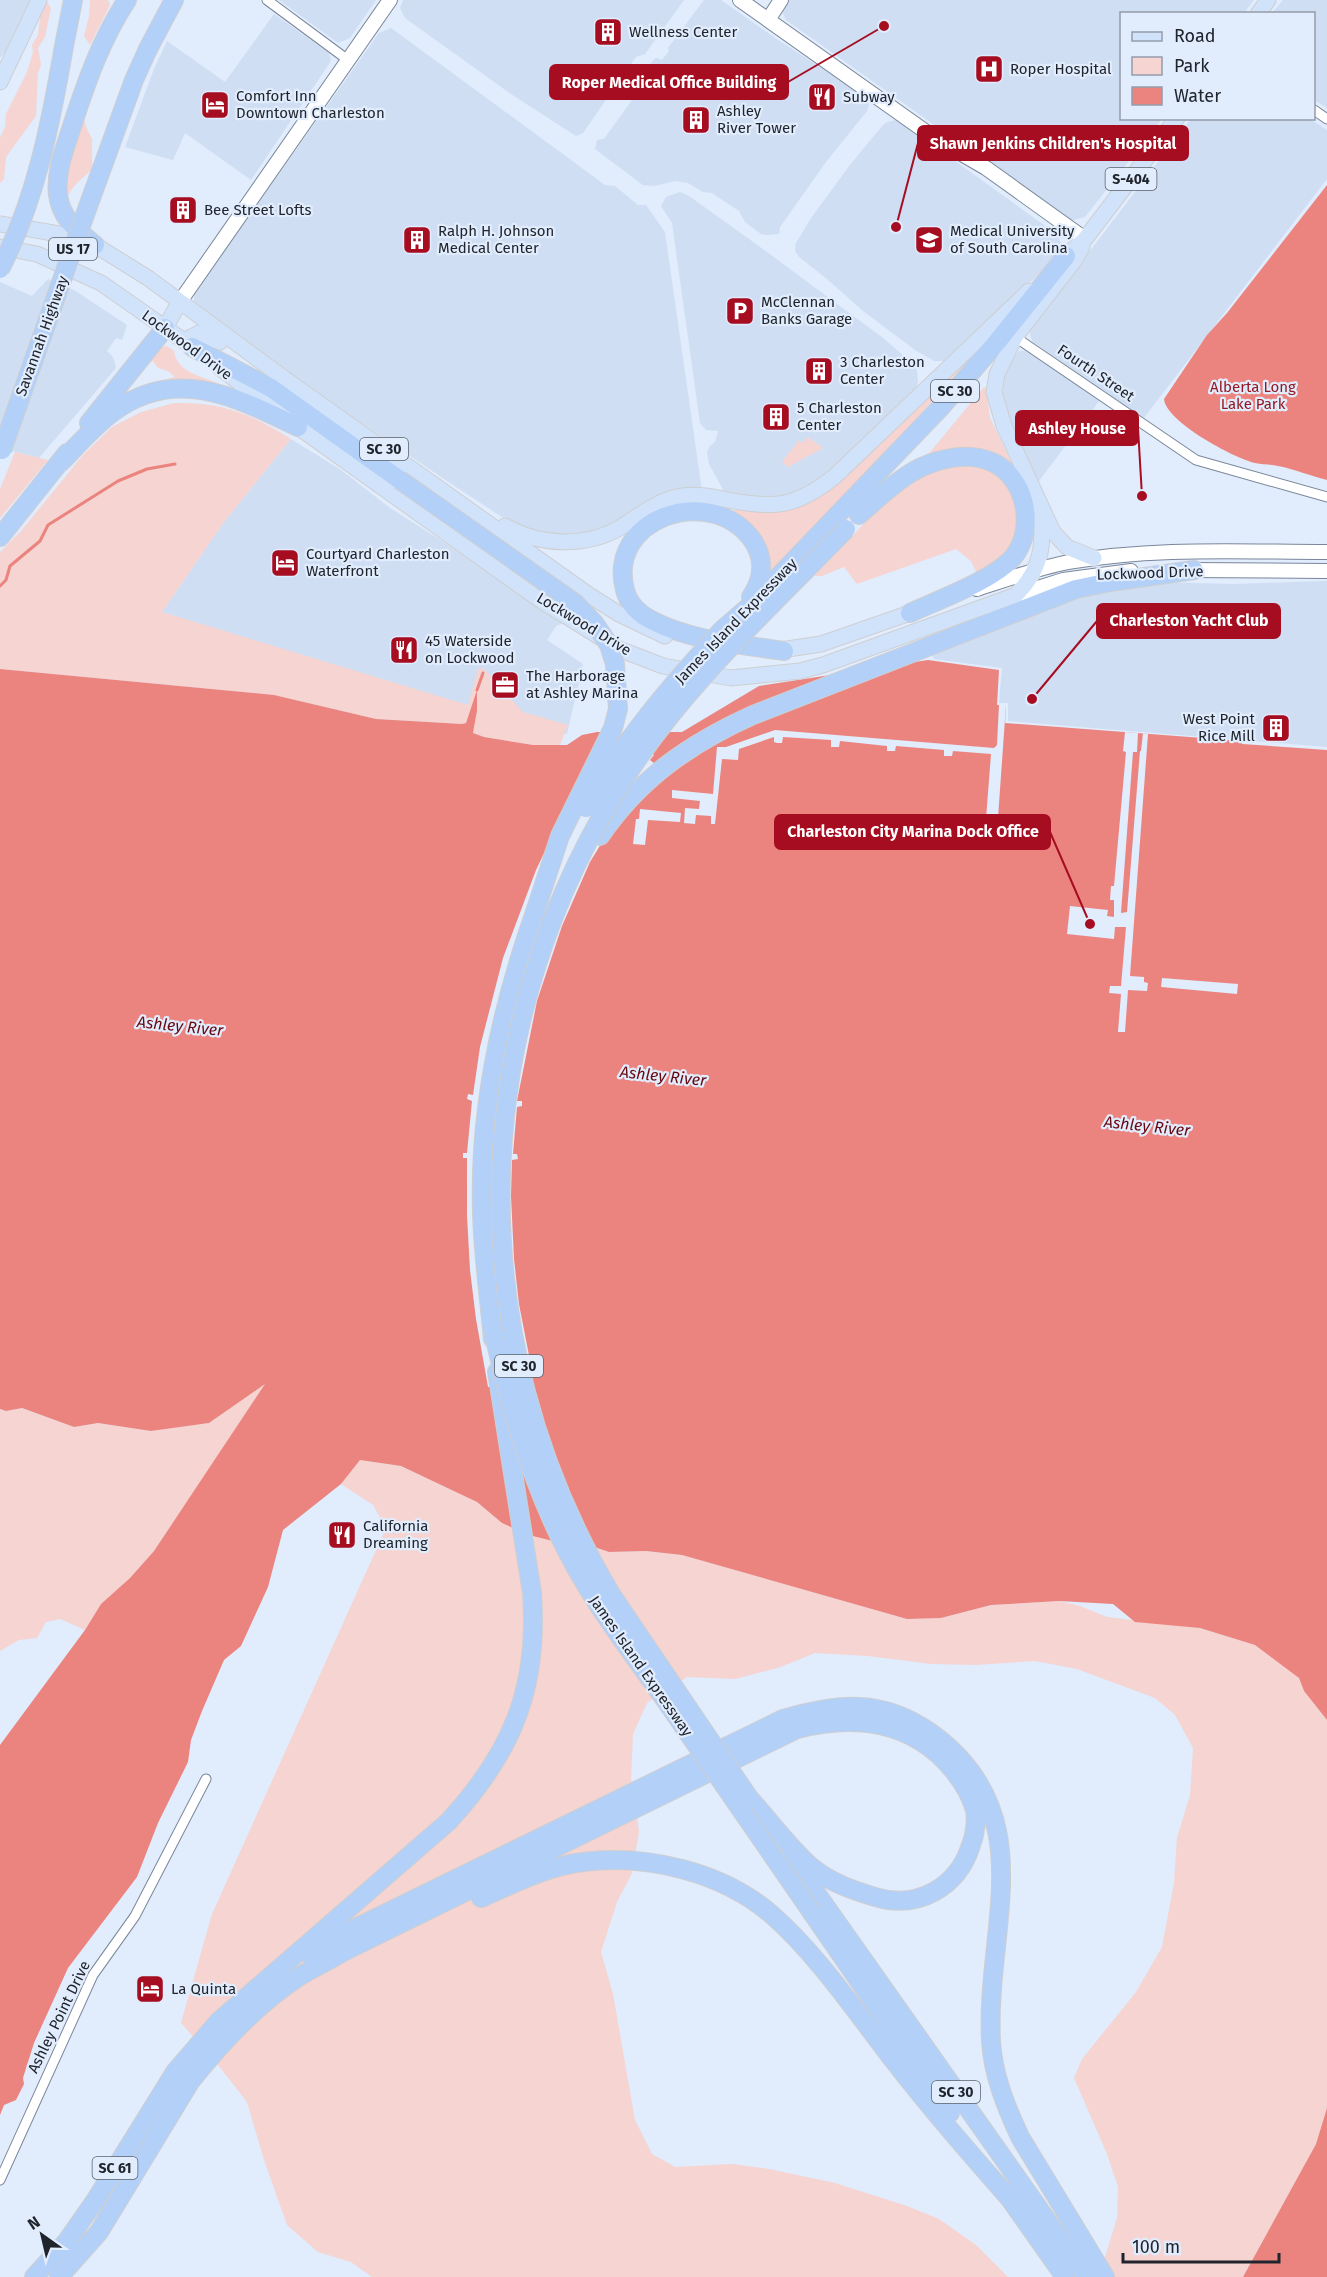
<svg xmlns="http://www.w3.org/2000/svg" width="1327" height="2277" font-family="'Fira Sans',sans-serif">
<rect width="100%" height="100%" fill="#e1ecfd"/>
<path fill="#cfdef3" d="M0,0H31L6,51L0,58Z
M279,0H376L350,38L338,43Z
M403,0H684L645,54L636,57L583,133L576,136L514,96L405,18L400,8Z
M704,0H721L775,38L862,94L869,104L867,111L826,162L780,227L779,234L767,235L761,234L745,222L739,211L712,193L703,192L688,183L675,181L654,186L643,185L595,149L597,140L604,139L642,86L641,77L654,59L657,58L662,60L669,51L668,48Z
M786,0H1254L1244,13L1122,14V118L1162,119L1085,217L1070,221L786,20L782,12Z
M1283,0H1327V108L1314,100V14L1272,13Z
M274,14L329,53L331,61L251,180L185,133L173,160L125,147L154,69L167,41L225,82Z
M391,28L605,185L615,186L638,205H646L665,232L702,491L627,518L585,537L538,535L505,519L450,483L302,383L196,306L194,302V293L379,33Z
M1191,119H1310L1327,130V179L1143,419L1033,342L1030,336V329Z
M896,120L901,122L1055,233L1062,244L1060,250L1047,266L954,356L944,361H934L915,350L863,311L827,279L799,257L795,251L796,243L811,218L850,165L882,126L887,122Z
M680,192L689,196L767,252L883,338L913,364L917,371L918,381L916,390L822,481L776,501L726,495L709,464L707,452L710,446L715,442L718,431L706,430L700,423L672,223L661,206L666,197Z
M48,279L74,290L127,325L122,340L116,338L107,351L113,357L116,368L39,458L0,448V282L32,296Z
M1019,351H1025L1100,400L1036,485L1001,398L1004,379L1011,359Z
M291,439L341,470L390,508L439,539L564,623L556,626L547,640L583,664L567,734L492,719L162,612L224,522Z
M1327,581V747L1008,721V703H999L1002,668L934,659L931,652L1058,599L1157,582L1233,584Z"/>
<path fill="#f5d4d1" d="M46,0L51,8L45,37L38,48L41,65L38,73L36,116L6,157L4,179L0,183V138L5,127L6,114L27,72L33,52L32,45L38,35L40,18L39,16Z
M90,0H108L110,5L90,45L84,36L89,16Z
M82,109L86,127L92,139V166L90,171L75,185L65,199L63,184Z
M983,345L885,453L769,574L734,514L735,508C775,514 799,511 832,488Z
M167,346L174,351C178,376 207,376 225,387L135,390L146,384L175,377L168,371L158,368L153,361L142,367L158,347Z
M984,387L986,388L990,418L1019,478L1011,470L926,457Z
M174,403C223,402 251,414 291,439L224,522L162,612L468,705L478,669L483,668L523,712L568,725L560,745H533L484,737L473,733L477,711V692L466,723L462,724L376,719L274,695L0,669V552L21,531L83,455L112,427L141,412Z
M808,437L823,448L788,467L782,462L799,440L803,443Z
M15,452L48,460L0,518V489Z
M976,464L999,476L1006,484L1017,505L1018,521L1009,553L977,574L971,561L956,549L857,584L844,567L822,576H814L874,513L919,477L934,468Z
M266,1383L154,1551L130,1578L101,1604L85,1630L60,1619L46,1622L37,1638L19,1640L0,1651V1409L6,1411L21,1408L74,1427L98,1423L151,1431L209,1423Z
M360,1460L401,1466L477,1502L502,1523L609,1552L646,1551L682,1555L907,1619L941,1618L991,1605L1059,1601L1080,1606L1107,1617L1200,1628L1255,1645L1279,1662L1299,1678L1304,1691L1327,1720V2108L1316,2144L1243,2277H1093L1105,2257L1117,2218L1118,2187L1107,2154L1074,2078L1082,2059L1136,1992L1162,1947L1174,1883L1177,1838L1190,1795L1193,1748L1175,1715L1155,1698L1077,1669L1035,1661L975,1665L931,1664L868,1656L815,1653L778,1668L735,1679L687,1677L647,1703L633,1734L631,1778L639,1832L632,1873L617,1902L601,1952L613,1994L635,2120L652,2154L675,2167L732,2164L769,2169L835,2183L907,2206L939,2219L976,2245L1008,2277H372L351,2262L318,2252L287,2225L264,2160L247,2102L215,2061L181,2023L212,1914L386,1528L373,1505L341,1484Z"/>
<path fill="#eb847f" d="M1327,185V480C1310,476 1295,469 1278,466C1271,464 1263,465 1255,463C1234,458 1166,422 1164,399L1207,335L1227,313Z
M928,660L999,670L997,705H1006L1005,723L1242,741V744L1327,750V1720L1304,1691L1299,1678L1255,1645L1200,1628L1135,1622L1113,1604L1059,1601L991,1605L941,1618L907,1619L682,1555L646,1551L609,1552L585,1544L557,1542L529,1535L502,1523L477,1502L401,1466L360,1460L341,1484L283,1530L268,1587L241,1646L224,1660L202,1711L191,1740L188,1762L158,1823L137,1877L68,1968L34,2043L23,2078L24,2084L16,2100L4,2105L0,2115V1745L85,1630L101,1604L130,1578L154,1551L265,1384L209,1423L151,1431L98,1423L74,1427L22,1408L6,1411L0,1409V669L274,695L376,719L462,724L466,723L477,690V711L473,733L484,737L533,745H567L582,735L597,732H682L759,686Z
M1327,2108V2277H1243L1316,2144Z"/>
<path fill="#e1ecfd" d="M999,705H1006L996,846L984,845L991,754L953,751L952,756H944V750L896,746L895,751H887V746L840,741L839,747H831V740L783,737L782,743H777L774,742V737L739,749L738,760L722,759L715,824H711V816L696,815L695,824L684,823L685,808L699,809L700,801L672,798V790L713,794L717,747H726L775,730L994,748L997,745Z
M621,731L654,755L650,760L655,764L659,780L601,844L590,862L562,926L537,1001L517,1101H522V1106L517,1107L513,1154H517L518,1159L512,1160L511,1196L514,1259L519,1304L533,1376L488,1387L476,1319L470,1270L467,1216V1158H463V1153H467L472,1101L467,1099L468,1094L473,1095L480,1047L503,958L536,870L586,765Z
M1125,732L1138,733L1137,752H1133L1121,913L1127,912L1140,751H1141L1143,733L1148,734L1130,976L1144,977V982L1148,983L1147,991L1128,990L1125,1032H1118L1121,994L1109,993L1110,986H1121L1126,927H1115L1114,939L1067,934L1070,906L1108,910L1107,916L1114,917V900H1110L1111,886H1114L1126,752L1123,751Z
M640,809L681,813L680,822L648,820L645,845L633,844L636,819H639Z
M1162,978L1238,984L1237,994L1161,987Z"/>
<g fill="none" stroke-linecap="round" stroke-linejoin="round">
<path stroke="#eb847f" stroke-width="3" d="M0,586L6,580L10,566L40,541L48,525L118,481L147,469L175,464
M477,690L483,673"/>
<g stroke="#7a879a" stroke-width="11">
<path id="street" d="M267,0L348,60
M1314,110L1327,119
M1015,337L1196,460L1327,497
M0,2180L93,1975L135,1916L206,1779"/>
</g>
<g stroke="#7a879a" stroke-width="16">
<path id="secondary" d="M740,0L936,139L986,168L1085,239
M768,20L781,0
M179,303L390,0
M1186,570L1327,571
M977,589C1007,579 1038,568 1069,562C1154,547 1241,552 1327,552
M1016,595L1063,580L1131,571"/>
</g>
<g stroke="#cecfd1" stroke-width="17">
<path id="primary" d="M1258,14L1268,0
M0,82L39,0
M0,224L65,235L95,245L148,278L285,379L589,595L619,614L665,636
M0,247L37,254L101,283L201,353
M1082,247L1074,261L1015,337L997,374L994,392L1004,426L1053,532L1067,547L1094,558
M1057,264L1085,239L1177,118
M165,328L179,303
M192,347L191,337L199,333L220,342
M220,368L298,427L540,600L619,649L663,666L731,678L800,671L823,665L1016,595C1042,569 1044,545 1041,510
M505,526C542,547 590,548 626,524C644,512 661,499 683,496C699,494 713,497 728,500C775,509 796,507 834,477L1029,291
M774,651L821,644L910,613"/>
</g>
<g stroke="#cecfd1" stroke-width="20">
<path id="highway" d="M64,46L73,0
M148,49L174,0
M95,245C78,231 61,219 58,195C55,170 66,146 73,123C87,80 102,38 127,0
M192,347L271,388L400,480
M89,423L165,328
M60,463C77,446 94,426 113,412C177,365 237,398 298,427
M859,515C882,495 907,469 938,461C955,456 974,454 992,462C1026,477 1036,528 1014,556C996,579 938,600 910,613
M0,537L67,453
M751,597C764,578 765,557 751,538C708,483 606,519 625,590C628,603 639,614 651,620C691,641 739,644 784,651
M722,630L752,604L941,407L997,342L1066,256
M600,836C640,778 689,744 753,715L1076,589L1110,582L1194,570
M493,1339C489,1296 483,1254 482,1211C479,1109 501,1008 535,912
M790,1856L1087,2277
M481,1898C513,1884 548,1866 583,1862C647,1854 722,1872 771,1914C817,1954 857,2013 894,2061C931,2109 971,2155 1011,2200
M813,1914L950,2113
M309,1954L333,1939L783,1719C838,1703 882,1698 931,1733C1044,1815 985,1927 991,2041C993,2075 1006,2107 1020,2137L1105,2277
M1005,2192L1065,2277
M34,2277L67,2241L95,2201L175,2072L219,2021L448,1822C512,1753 539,1688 532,1593L497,1372
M59,2277L99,2232L190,2082C221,2043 258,2003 300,1976C315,1967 330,1960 345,1951L797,1729C855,1714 913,1721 953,1770C962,1781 971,1796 975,1810C977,1820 975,1835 971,1845C958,1887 918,1910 875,1897C852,1890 829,1882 810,1866C788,1846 769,1820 749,1798"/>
</g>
<use href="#street" stroke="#fff" stroke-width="9"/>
<use href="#secondary" stroke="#fff" stroke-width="14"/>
<use href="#primary" stroke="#d1e3fb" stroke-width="15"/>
<use href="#highway" stroke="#b3d0f8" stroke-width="18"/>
<g stroke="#cecfd1" stroke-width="20" stroke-linecap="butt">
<path id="highway-bridge" d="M0,269C36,200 51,122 64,46
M2,450L82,223L134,80L148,49
M400,480L575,603L595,624L609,645L615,664L618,709L613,728L560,836L535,912
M586,808C622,742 671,685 722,630
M492,1325C508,1400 527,1468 560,1537C588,1597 628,1647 666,1701C715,1772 764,1843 813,1914
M749,1798L611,1594C457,1336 465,1020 630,770C690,680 772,606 846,529"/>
</g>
<use href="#highway-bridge" stroke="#b3d0f8" stroke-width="18"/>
</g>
<defs>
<g id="building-square" transform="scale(1.5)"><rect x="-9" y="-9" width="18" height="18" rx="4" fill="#a60d20" stroke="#e1ecfd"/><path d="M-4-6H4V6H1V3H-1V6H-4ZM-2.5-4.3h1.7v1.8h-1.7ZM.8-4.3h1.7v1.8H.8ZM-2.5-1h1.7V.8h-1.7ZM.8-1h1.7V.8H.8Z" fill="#fff"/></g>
<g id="hospital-square" transform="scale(1.5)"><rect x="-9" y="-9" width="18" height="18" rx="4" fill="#a60d20" stroke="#e1ecfd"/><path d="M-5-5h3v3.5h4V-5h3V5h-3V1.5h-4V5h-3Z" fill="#fff"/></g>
<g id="restaurant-square" transform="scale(1.5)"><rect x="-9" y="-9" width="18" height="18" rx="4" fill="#a60d20" stroke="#e1ecfd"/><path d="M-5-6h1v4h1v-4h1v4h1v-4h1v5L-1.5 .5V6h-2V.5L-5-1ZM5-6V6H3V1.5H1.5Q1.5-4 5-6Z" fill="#fff"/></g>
<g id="hotel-square" transform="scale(1.5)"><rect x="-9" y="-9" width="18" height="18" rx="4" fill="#a60d20" stroke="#e1ecfd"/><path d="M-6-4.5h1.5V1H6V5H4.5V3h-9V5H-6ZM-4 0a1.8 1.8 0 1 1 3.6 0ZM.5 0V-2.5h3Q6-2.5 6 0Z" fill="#fff"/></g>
<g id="university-square" transform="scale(1.5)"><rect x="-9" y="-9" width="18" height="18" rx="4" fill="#a60d20" stroke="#e1ecfd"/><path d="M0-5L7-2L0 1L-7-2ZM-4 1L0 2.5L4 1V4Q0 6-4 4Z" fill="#fff"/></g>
<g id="parking-square" transform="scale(1.5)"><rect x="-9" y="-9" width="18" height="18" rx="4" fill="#a60d20" stroke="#e1ecfd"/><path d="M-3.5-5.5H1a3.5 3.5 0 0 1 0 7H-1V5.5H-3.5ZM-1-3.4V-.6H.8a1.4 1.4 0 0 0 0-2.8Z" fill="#fff"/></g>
<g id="office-square" transform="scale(1.5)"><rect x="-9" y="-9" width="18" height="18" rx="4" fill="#a60d20" stroke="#e1ecfd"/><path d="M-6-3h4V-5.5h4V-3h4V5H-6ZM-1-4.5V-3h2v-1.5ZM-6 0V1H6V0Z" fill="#fff"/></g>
</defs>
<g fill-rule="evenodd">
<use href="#building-square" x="608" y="32"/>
<use href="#hospital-square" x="989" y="69"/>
<use href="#restaurant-square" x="822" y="97"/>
<use href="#hotel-square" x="215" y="105"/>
<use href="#building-square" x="696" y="120"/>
<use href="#building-square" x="183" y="210"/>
<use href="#building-square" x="417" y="240"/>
<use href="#university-square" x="929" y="240"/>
<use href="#parking-square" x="740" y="311"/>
<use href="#building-square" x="819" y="371"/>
<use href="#building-square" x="776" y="417"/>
<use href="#hotel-square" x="285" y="563"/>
<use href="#restaurant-square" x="404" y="650"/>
<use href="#office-square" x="505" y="685"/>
<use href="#building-square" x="1276" y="728"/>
<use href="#restaurant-square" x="342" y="1535"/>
<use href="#hotel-square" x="150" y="1989"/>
</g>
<g text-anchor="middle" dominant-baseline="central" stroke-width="4.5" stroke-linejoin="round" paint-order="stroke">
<g fill="#e1ecfd" stroke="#5a616b" stroke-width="1.5">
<rect x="1105.5" y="168" width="51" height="22" rx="4.5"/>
<rect x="49" y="238" width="48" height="22" rx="4.5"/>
<rect x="931" y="380" width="48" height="22" rx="4.5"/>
<rect x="360" y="438" width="48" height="22" rx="4.5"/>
<rect x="495" y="1355" width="48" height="22" rx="4.5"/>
<rect x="932" y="2081" width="48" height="22" rx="4.5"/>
<rect x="92.5" y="2157" width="45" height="22" rx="4.5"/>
</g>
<g font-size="14" font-weight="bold" fill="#20252d">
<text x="1131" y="179">S-404</text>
<text x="73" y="249">US 17</text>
<text x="955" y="391">SC 30</text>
<text x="384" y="449">SC 30</text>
<text x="519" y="1366">SC 30</text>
<text x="956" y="2092">SC 30</text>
<text x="115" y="2168">SC 61</text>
</g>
<g font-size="15" fill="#20252d" stroke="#e1ecfd" text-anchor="start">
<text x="629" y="32">Wellness Center</text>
<text x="1010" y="69">Roper Hospital</text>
<text x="236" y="96">Comfort Inn<tspan x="236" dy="17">Downtown Charleston</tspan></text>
<text x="843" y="97">Subway</text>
<text x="717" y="111">Ashley<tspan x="717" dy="17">River Tower</tspan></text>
<text x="204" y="210">Bee Street Lofts</text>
<text x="438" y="231">Ralph H. Johnson<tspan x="438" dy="17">Medical Center</tspan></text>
<text x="950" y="231">Medical University<tspan x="950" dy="17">of South Carolina</tspan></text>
<text x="761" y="302">McClennan<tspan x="761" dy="17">Banks Garage</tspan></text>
<text x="840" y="362">3 Charleston<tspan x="840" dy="17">Center</tspan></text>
<text x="797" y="408">5 Charleston<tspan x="797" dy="17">Center</tspan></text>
<text x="306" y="554">Courtyard Charleston<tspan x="306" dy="17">Waterfront</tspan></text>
<text x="425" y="641">45 Waterside<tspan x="425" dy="17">on Lockwood</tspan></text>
<text x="526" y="676">The Harborage<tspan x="526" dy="17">at Ashley Marina</tspan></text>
<text x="1255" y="719" text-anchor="end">West Point<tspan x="1255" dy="17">Rice Mill</tspan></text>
<text x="363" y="1526">California<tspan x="363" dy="17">Dreaming</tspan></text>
<text x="171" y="1989">La Quinta</text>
</g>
<g font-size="15" fill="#20252d" stroke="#e1ecfd">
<text transform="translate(42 336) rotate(-70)">Savannah Highway</text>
<text transform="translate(187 345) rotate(36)">Lockwood Drive</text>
<text transform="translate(1096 373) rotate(34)">Fourth Street</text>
<text transform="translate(1150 573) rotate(-2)">Lockwood Drive</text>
<text transform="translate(736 621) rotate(-46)">James Island Expressway</text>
<text transform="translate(584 624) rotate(31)">Lockwood Drive</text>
<text transform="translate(641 1666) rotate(55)">James Island Expressway</text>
<text transform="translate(59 2017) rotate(-64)">Ashley Point Drive</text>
</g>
<g font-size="15" fill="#931821" stroke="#e1ecfd">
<text x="1253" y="387">Alberta Long<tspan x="1253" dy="17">Lake Park</tspan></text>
</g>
<g font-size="16" font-style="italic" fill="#680a12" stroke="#e1ecfd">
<text transform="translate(180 1026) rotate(6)">Ashley River</text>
<text transform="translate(663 1076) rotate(6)">Ashley River</text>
<text transform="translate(1147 1126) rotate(6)">Ashley River</text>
</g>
</g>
<path fill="none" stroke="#a60d20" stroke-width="2" d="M884 26L788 82M896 227L918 143M1142 496L1138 428M1032 699L1097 621M1090 924L1050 832"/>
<g fill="#a60d20" stroke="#e1ecfd" stroke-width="2">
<circle cx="884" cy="26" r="6"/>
<circle cx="896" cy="227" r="6"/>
<circle cx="1142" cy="496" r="6"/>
<circle cx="1032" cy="699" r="6"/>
<circle cx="1090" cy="924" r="6"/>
</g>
<g fill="#a60d20" stroke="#a60d20" stroke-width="2">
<rect x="550" y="65" width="238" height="34" rx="6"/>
<rect x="918" y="126" width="270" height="34" rx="6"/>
<rect x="1016" y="411" width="122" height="34" rx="6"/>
<rect x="1097" y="604" width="183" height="34" rx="6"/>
<rect x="775" y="815" width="275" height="34" rx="6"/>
</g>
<g font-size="16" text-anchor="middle" font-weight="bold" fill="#fff">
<text x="669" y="88">Roper Medical Office Building</text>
<text x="1053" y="149">Shawn Jenkins Children's Hospital</text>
<text x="1077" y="434">Ashley House</text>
<text x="1189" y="626">Charleston Yacht Club</text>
<text x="913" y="837">Charleston City Marina Dock Office</text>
</g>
<rect x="1120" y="12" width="195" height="108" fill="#e1ecfd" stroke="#949caa" stroke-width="1.5"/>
<rect x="1132" y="32" width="30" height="9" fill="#d1e3fb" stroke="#949caa" stroke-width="1.5"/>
<text x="1174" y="42" font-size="18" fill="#20252d">Road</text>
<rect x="1132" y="57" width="30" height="18" fill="#f5d4d1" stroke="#949caa" stroke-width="1.5"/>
<text x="1174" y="72" font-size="18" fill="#20252d">Park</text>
<rect x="1132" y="87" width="30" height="18" fill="#eb847f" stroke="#949caa" stroke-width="1.5"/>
<text x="1174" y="102" font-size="18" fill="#20252d">Water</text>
<g transform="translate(42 2235) rotate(326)" stroke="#e1ecfd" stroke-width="4.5" paint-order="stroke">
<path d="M0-4.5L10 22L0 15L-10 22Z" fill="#20252d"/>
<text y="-9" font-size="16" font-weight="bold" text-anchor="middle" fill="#20252d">N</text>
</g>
<path d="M1123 2253v9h156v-9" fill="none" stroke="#20252d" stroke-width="3"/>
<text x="1132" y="2253" font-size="18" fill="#20252d" stroke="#e1ecfd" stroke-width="4.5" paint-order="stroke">100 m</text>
</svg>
